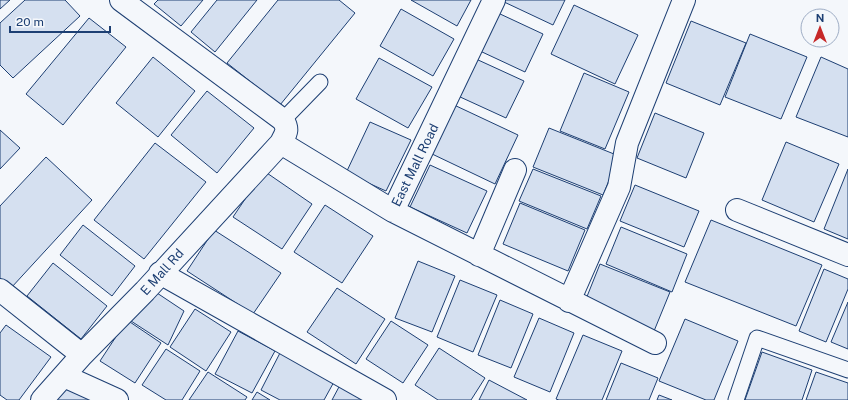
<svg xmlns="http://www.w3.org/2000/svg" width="848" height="400" font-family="'Public Sans',sans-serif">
<rect width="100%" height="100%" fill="#f4f7fb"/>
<path fill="#d5e0f0" stroke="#1d3f73" d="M0,0H10L0,9Z
M25,0H65L80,16L13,78L0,65V23Z
M158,0H203L181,26L154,4Z
M217,0H257L215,52L191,32Z
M278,0H339L355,13L280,105L227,63Z
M411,0H471L457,26Z
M502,0H565L553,25L502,1Z
M574,5L638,35L615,84L551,54Z
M401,9L454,39L433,76L380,46Z
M498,13L543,34L525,72L480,51Z
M89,18L126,47L63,125L26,94Z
M691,21L746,43L720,105L666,83Z
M750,34L807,57L781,119L725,97Z
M153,57L195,91L158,137L116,103Z
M821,57L848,69V137L796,117Z
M379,58L432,87L408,128L356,99Z
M476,59L524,81L506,118L458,96Z
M584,73L629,92L605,149L560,131Z
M207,91L254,128L217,173L171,135Z
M452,104L518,135L495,184L430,153Z
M655,113L704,133L686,178L637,158Z
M370,122L411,140L386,191L346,173Z
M549,128L619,156L603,195L533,167Z
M0,130L20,148L0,169Z
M786,142L839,164L814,222L762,200Z
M155,143L206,182L144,259L94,220Z
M46,157L92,200L11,288L0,278V206Z
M430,165L487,191L467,233L410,207Z
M533,169L601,196L587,229L519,201Z
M848,169V239L824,229Z
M264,171L312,204L282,249L233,217Z
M635,185L699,211L684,247L620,221Z
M520,203L585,230L568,271L503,244Z
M325,205L373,236L342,283L294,252Z
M711,220L822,265L796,326L685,282Z
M83,225L135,266L112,296L60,255Z
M621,227L687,254L672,292L606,264Z
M214,230L281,273L253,314L187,271Z
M418,261L455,276L432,332L395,318Z
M53,263L107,306L81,339L27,296Z
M600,264L670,292L652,336L584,304Z
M824,269L848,279V289L826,342L799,331Z
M460,280L497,295L473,352L437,337Z
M337,288L385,319L356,364L307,332Z
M151,289L184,311L168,345L131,321Z
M500,300L533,314L511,368L478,355Z
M848,302V349L831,342Z
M195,309L231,332L206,371L170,347Z
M539,318L574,333L550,392L514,377Z
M685,319L738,341L714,400H706L659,381Z
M127,320L161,343L135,383L100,361Z
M391,321L428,345L403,383L366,359Z
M6,325L51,357L19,400H7L0,395V333Z
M238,331L275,351L252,393L215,374Z
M583,335L622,351L602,400H559L556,399Z
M439,348L485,378L471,400H438L415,385Z
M166,349L200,371L182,400H166L142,385Z
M281,351L335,380L324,400H280L261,390Z
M762,352L812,370L802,400H745Z
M621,363L658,378L649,400H606Z
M208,372L247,397L245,400H189Z
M816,372L848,383V400H806Z
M489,380L527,400H479Z
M340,385L369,400H332Z
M61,387L94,400H56Z
M257,392L270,400H252Z
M659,395L672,400H657Z"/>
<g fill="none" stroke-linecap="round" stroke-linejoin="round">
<g stroke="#1d3f73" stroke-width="17">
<path id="lane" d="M283,120L320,82
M736,400L757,338L848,370"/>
</g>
<g stroke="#1d3f73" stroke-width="24">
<path id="street" d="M281,143L393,211L494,0
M737,210L848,255
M393,211L655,343
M479,255L515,170
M160,273L385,400
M0,290L82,355
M569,301L619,187L627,143L684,0
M64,376L117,400
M42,400L82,355L145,291L281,143C286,133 289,130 283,120L121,0"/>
</g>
<use href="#lane" stroke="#f4f7fb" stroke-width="15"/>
<use href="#street" stroke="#f4f7fb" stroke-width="22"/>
</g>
<g text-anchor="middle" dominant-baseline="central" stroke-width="3" stroke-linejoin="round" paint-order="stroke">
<g font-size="13" fill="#1d3f73" stroke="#f4f7fb">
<text transform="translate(415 165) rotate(-64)">East Mall Road</text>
<text transform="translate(162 272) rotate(-48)">E Mall Rd</text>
</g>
</g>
<g transform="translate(820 28)"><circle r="19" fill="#f4f7fb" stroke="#9eadc5"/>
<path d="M0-3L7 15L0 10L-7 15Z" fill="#c62828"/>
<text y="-6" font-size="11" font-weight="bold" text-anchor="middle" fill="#1d3f73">N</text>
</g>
<path d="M10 26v6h100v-6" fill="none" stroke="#1d3f73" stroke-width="2"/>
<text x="16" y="26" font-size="12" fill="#1d3f73" stroke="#f4f7fb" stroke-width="3" paint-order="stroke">20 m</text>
</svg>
